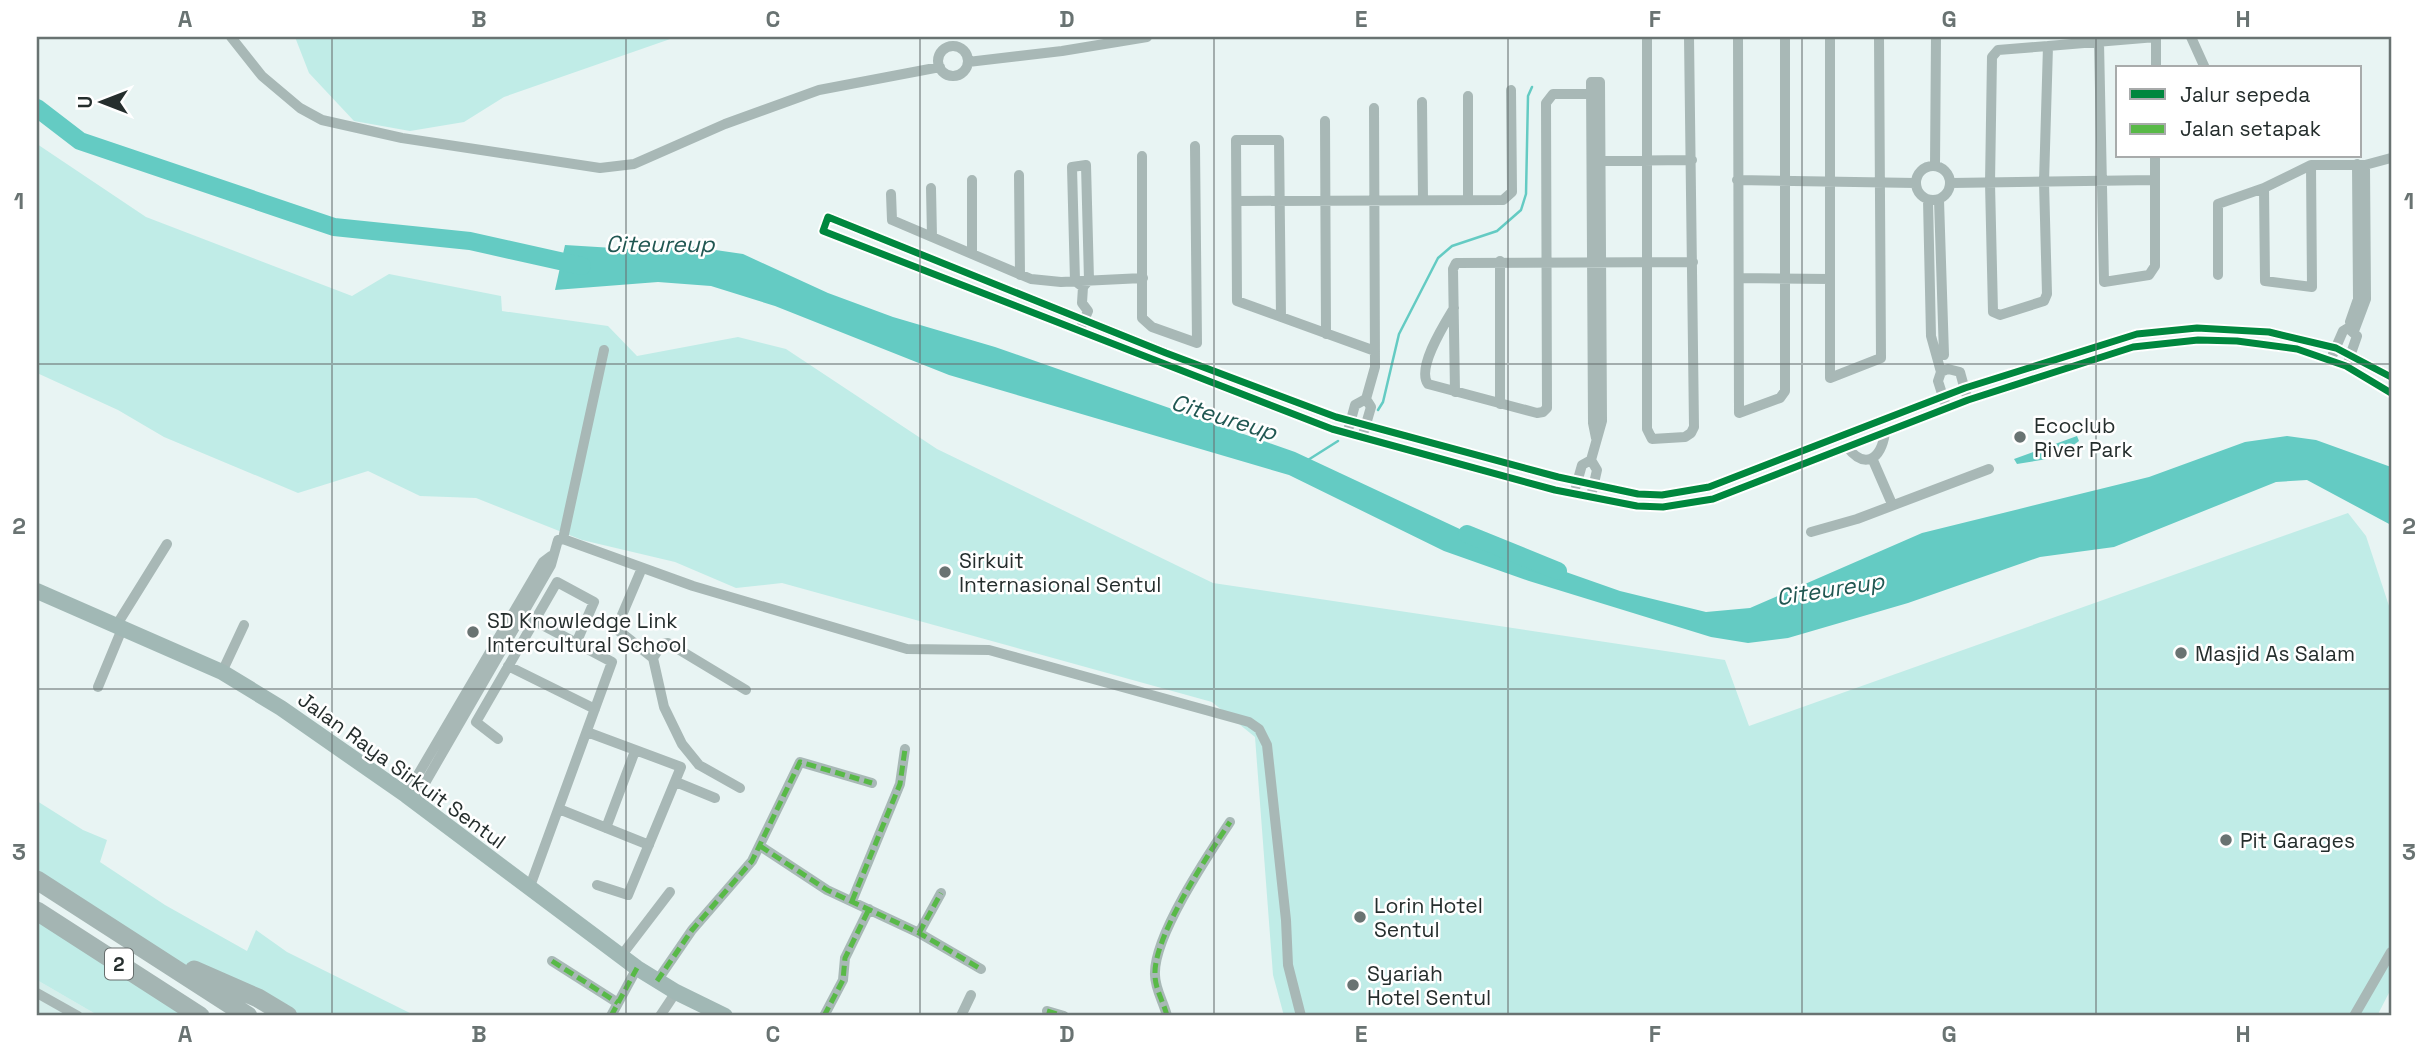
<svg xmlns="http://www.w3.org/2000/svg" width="2428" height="1053" font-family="'Space Grotesk',sans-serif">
<rect width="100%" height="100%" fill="#e8f4f3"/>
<path fill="#d6eeeb" d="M37,980L99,1016H37Z"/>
<path fill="#c0ece7" d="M295,37H676L504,97L464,122L410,131L354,121L309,73Z
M37,144L146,217L352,296L389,274L501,296L502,311L608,326L637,356L738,337L786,349L937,449L1213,583L1725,660L1749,726L2348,513L2366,536L2391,612V989L2377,1016H1284L1273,975L1255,737L1212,702L782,583L736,588L675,562L582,540L476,498L420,496L368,471L298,493L164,437L118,410L37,373Z
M37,801L83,830L107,840L100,862L165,905L247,951L256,930L287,952L416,1016H288L138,945L37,880Z
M37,911L200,1016H99L37,980Z"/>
<path fill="#64cbc3" d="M565,245L646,250L688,246L743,254L828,293L893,317L995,347L1295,452L1509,552L1620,591L1706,612L1750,608L1922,533L2149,477L2245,442L2287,436L2316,440L2391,467V525L2307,480L2276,482L2114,547L2040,557L1908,603L1788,638L1748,643L1711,637L1529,581L1444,551L1289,475L949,375L775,306L711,286L658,282L555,290Z
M2077,436L2079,441L2068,449L2053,451L2047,459L2017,464L2014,459Z"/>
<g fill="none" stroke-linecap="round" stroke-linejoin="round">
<path stroke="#64cbc3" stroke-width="2.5" d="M1378,410L1383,402L1399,334L1438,258L1452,246L1497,231L1521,210L1526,194L1528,96L1532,87
M1308,460L1338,441"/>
<path stroke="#64cbc3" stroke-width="18" d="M37,108L80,141L334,227L470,241L582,266
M1467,534L1558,571"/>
<path stroke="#a8b8b6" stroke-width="10" d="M231,37L262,76L300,108L322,120L402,138L600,168L634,164L725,124L819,90L940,67
M1647,37V429L1652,439L1685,437L1691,433L1694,427L1689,37
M1738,37L1739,413L1780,398L1785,391V37
M1830,37V378L1881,358L1879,37
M2191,37L2205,68
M2099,42L2104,282L2149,275L2155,266V156
M2048,46L2044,182L2047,294L2044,301L2000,315L1993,312L1990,183L1992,57L1998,50Z
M2048,46L2156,37V68
M938 61a15 15 0 1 1 30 0a15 15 0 1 1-30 0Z
M968,62L1062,51L1147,37
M1422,102L1423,200
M1325,121L1326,334
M1142,156V318L1152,327L1197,343L1195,146
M1594,161L1692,160
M1916 183a17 17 0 1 1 34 0a17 17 0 1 1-34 0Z
M1935,166L1936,37
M1019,175L1020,275
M1737,180L1916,183
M1951,183L2155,180
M931,188L932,237
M2264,188L2311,165H2365L2391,158
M891,194L892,220L1031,279L1061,282L1143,278
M1468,200V96
M1928,200L1931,336L1941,372
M1939,200L1944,355
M1237,201L1503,200L1512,192L1511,90
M972,254V180
M1500,261V404
M2218,275V204L2264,188L2265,281L2312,287L2311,165
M1739,278L1830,279
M1454,308C1445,323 1416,368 1428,384L1537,413L1543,412L1547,408L1546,103L1553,94H1591
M1281,317L1279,140H1236L1237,301L1375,351
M2350,322L2358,299L2357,164
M1082,325L1088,311L1082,303L1083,287L1089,280L1086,165L1072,167L1075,281L1083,287
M2354,331L2366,299L2365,165
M2333,354L2343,331L2348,328L2357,336L2349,359
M2391,377L2336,348L2269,332L2197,328L2137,334L1965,388L1709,487L1662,495L1638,494L1558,477L1336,417L1166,353L828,217L823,231L1332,429L1555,490L1637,506L1663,507L1713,499L1968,400L2133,347L2198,340L2237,341L2297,349L2346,366L2391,393
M1455,392L1453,269L1456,263L1693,262
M1945,403L1938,381L1941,372L1948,369L1960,372L1966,394
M1349,427L1355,405L1366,399
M1364,431L1371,407L1366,399L1375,367L1374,108
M1847,447C1866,471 1881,458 1885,433
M1872,458L1892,504
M1576,486L1582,465L1591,460
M1592,492L1597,470L1591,460L1602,421L1600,82H1591L1593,423L1596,438
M1811,532L1857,519L1989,469
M563,539L604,350
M642,568L622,615L619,631L653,658L664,707L682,744L699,765L740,788
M116,626L167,544
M653,658L662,644L668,643L746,690
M508,666L595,709
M222,672L244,625
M98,687L122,629
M587,732L681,767L628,895L597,885
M498,739L476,722L557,582L594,602L577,641
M676,782L715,798
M406,795L543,562L551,556
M414,802L551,565L558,540L563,539L693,586L907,649L989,650L1249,722L1259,729L1267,745L1286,920L1288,965L1301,1016
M559,809L649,845
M606,828L635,751
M760,846L827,890L919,933L981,969
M529,889L612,662L533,620
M852,901L900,784L905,749
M919,933L941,893
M621,956L670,892
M552,961L618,1003
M657,981L692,930L752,861L800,762L872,783
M37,993L78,1016
M1047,1011L1064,1016
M611,1016L637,968
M660,1016L676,992
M824,1016L843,980L845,958L869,909
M961,1016L971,995
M1167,1016C1164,1003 1155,989 1155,975C1153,937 1208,855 1230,822
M2354,1016L2391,952"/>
<path stroke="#a1b8b5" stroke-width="16" d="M37,591L222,672L281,708L406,795L637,968L676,992L725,1016"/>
<path stroke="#a4b5b3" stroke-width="19" d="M37,880L248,1016
M37,911L200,1016
M194,970L258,998L288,1016"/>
<path stroke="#58b947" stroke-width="5" stroke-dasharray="10 5" stroke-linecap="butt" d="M760,846L827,890L919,933L981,969
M852,901L900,784L905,749
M919,933L941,893
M552,961L618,1003
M657,981L692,930L752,861L800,762L872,783
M1047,1011L1064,1016
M611,1016L637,968
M824,1016L843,980L845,958L869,909
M1167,1016C1164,1003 1155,989 1155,975C1153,937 1208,855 1230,822"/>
<g stroke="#fff" stroke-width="11">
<path id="cycleway" d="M2391,377L2336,348L2269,332L2197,328L2137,334L1965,388L1709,487L1662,495L1638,494L1558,477L1336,417L1166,353L828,217L823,231L1332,429L1555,490L1637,506L1663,507L1713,499L1968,400L2133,347L2198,340L2237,341L2297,349L2346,366L2391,393"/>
</g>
<use href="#cycleway" stroke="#00873e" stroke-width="7"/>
</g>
<path fill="none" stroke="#697372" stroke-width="2" stroke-opacity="0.55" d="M332,37V1016M626,37V1016M920,37V1016M1214,37V1016M1508,37V1016M1802,37V1016M2096,37V1016M37,364H2391M37,689H2391"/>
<g fill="#697372" stroke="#fff" stroke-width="2.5">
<circle cx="2020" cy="437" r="7"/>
<circle cx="945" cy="572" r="7"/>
<circle cx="473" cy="632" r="7"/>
<circle cx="2181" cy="653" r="7"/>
<circle cx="2226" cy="840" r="7"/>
<circle cx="1360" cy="917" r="7"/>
<circle cx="1353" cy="985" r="7"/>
</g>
<g text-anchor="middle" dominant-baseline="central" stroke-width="5" stroke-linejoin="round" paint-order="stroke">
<rect fill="#fff" stroke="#666d6c" stroke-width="2" x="105" y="948.5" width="28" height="31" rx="5"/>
<g font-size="19" font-weight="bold" fill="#252e2d">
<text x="119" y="964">2</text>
</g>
<g font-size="21" fill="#252e2d" stroke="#fff" text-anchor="start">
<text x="2034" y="425">Ecoclub<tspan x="2034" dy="24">River Park</tspan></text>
<text x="959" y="560">Sirkuit<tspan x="959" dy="24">Internasional Sentul</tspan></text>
<text x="487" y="620">SD Knowledge Link<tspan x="487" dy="24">Intercultural School</tspan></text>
<text x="2195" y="653">Masjid As Salam</text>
<text x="2240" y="840">Pit Garages</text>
<text x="1374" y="905">Lorin Hotel<tspan x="1374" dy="24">Sentul</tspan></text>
<text x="1367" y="973">Syariah<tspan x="1367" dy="24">Hotel Sentul</tspan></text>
</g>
<g font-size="21" fill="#252e2d" stroke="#fff">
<text transform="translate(402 770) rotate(36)">Jalan Raya Sirkuit Sentul</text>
</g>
<g font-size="23" font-style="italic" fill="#205752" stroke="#fff">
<text x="660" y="244">Citeureup</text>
<text transform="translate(1224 417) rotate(17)">Citeureup</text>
<text transform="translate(1830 589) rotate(-9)">Citeureup</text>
</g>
</g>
<rect width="2428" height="1053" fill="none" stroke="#ffffff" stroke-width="77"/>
<rect x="2116" y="66" width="245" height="91" fill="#ffffff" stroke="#a8abab" stroke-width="2"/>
<rect x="2130" y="89" width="35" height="10" fill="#00873e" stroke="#a8abab" stroke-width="2"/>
<text x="2180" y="102" font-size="21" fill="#252e2d">Jalur sepeda</text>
<rect x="2130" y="124" width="35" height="10" fill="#58b947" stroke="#a8abab" stroke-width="2"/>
<text x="2180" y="136" font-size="21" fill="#252e2d">Jalan setapak</text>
<g transform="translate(102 102) rotate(270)" stroke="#ffffff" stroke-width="5" paint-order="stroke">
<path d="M0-5L12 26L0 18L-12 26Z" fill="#252e2d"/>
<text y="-10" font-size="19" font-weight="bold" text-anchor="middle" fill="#252e2d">U</text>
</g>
<rect x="38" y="38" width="2352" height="976" fill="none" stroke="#697372" stroke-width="2.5"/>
<g font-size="23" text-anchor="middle" font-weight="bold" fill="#697372">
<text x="185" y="27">A</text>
<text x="479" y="27">B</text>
<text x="773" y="27">C</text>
<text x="1067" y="27">D</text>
<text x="1361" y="27">E</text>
<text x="1655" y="27">F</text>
<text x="1949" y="27">G</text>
<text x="2243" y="27">H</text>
<text x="19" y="209">1</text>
<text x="2409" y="209">1</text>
<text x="19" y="534">2</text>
<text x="2409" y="534">2</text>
<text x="19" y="860">3</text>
<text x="2409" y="860">3</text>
<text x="185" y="1042">A</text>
<text x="479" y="1042">B</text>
<text x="773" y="1042">C</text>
<text x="1067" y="1042">D</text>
<text x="1361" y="1042">E</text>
<text x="1655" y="1042">F</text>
<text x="1949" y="1042">G</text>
<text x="2243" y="1042">H</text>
</g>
</svg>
